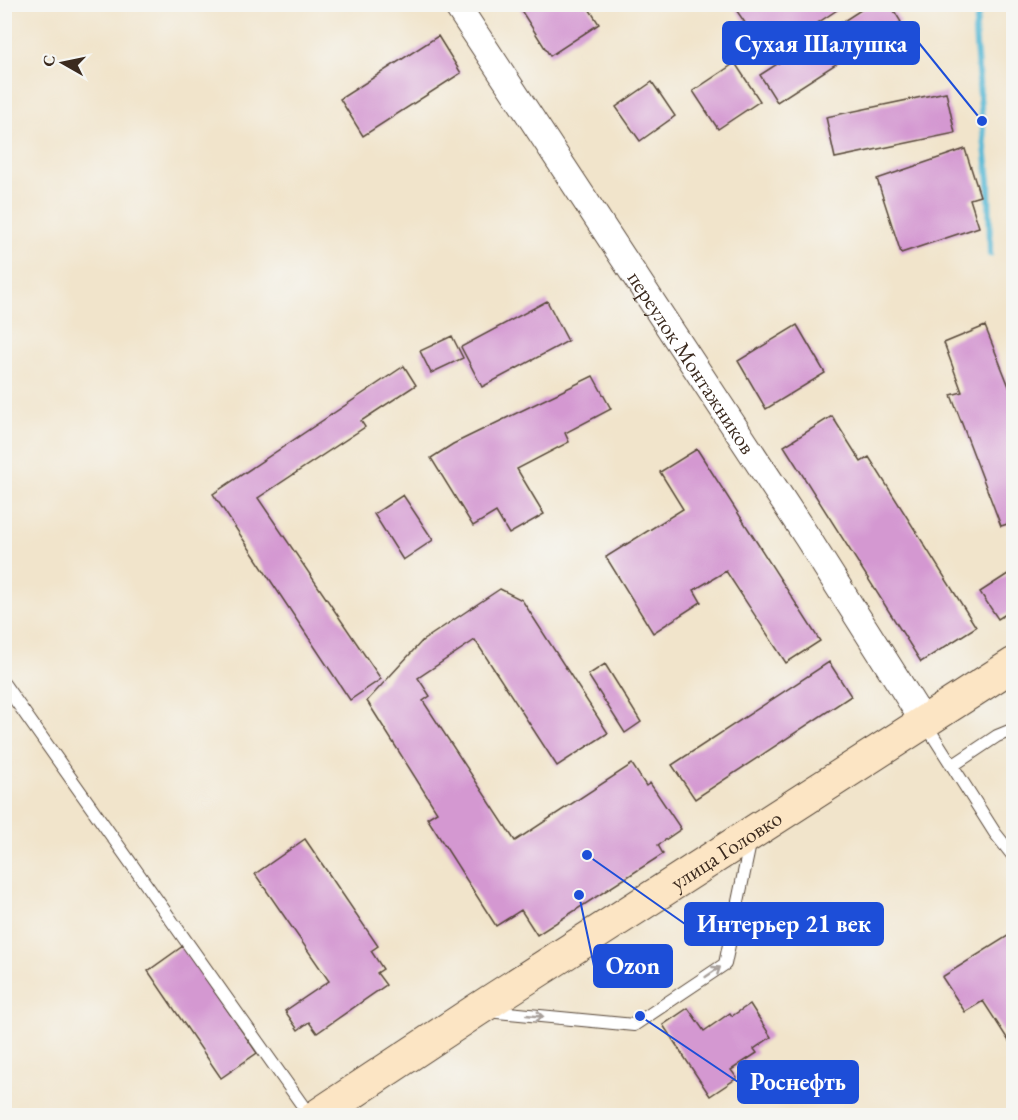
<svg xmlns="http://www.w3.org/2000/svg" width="1018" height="1120" font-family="'EB Garamond',serif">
<rect width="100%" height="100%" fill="#f6f6f2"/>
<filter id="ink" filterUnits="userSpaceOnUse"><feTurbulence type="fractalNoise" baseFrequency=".0167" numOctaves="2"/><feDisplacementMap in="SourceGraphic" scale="12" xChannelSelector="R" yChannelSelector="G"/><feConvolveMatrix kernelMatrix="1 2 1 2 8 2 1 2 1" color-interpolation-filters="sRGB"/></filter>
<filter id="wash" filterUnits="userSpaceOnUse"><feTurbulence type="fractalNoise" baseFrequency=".008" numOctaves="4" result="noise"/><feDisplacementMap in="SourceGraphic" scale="24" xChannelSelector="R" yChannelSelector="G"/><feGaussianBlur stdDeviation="1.35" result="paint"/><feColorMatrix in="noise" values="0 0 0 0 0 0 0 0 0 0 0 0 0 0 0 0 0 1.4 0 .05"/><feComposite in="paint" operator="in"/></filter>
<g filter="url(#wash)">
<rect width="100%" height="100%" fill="#f1e4cb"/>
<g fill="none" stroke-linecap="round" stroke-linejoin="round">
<path stroke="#57b9d5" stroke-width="6" d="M980,4L975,32L982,121L989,181L990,254"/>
</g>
<g id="blocks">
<path fill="#d498d1" d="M517,4H586L599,24L550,56Z
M732,4H846L768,56Z
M870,4H890L901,22L777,102L760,75Z
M438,36L461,73L363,136L340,99Z
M735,63L760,101L718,129L693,91Z
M652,82L675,116L640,141L616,107Z
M946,92L955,133L835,158L826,117Z
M965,149L980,196L970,199L979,227L901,253L877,179Z
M547,301L568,341L482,387L461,347Z
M797,325L825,373L766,409L738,361Z
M985,326L1014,399V522L1001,526L951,395L962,392L944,343Z
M452,336L463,358L431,373L420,351Z
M404,366L416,385L361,421L365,427L258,498L381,679L350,700L213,494Z
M593,376L611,409L565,433L569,442L517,469L544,514L509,534L496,512L473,526L431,458L453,444Z
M832,416L861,462L869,457L976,627L921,662L784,446Z
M697,449L820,641L786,663L726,571L694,590L701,602L653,633L606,557L683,509L660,472Z
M403,495L433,540L403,560L374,514Z
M1014,570V609L998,619L980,592Z
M500,589L522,600L608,733L557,766L475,640L418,678L430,696L423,701L515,841L632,764L646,786L650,783L681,829L658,845L663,854L537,935L521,910L496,926L427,818L437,812L367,701L422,641Z
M829,662L851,696L695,799L672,765Z
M605,664L641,722L625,733L588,675Z
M305,839L378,946L371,951L383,969L377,973L386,985L317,1033L309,1022L298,1030L285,1011L329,981L255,874Z
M1014,932V1049L983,1001L965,1012L942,977Z
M183,946L257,1053L221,1078L148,971Z
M750,1004L771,1037L754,1049L757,1053L731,1070L737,1078L710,1096L663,1025L688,1008L704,1031L730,1013L732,1016Z"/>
</g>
</g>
<g filter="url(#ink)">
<use href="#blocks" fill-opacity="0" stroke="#564638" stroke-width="1.5"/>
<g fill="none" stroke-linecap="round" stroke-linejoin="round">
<g stroke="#564638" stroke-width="14">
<path id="lane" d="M4,684L310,1116
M925,723L995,833L1014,857
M952,766L997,736L1014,729
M487,1011L634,1025L725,964L751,839"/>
</g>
<g stroke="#564638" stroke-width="28">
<g id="street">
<path id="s1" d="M456,4L807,537L924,722"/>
</g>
</g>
<g stroke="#564638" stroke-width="35">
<g id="secondary">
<path id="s2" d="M317,1116L477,1010L1014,664"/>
</g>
</g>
<use href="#lane" stroke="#fff" stroke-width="12"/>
<use href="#street" stroke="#fff" stroke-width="26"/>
<use href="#secondary" stroke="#fce5c4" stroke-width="33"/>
</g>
<defs><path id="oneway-shaft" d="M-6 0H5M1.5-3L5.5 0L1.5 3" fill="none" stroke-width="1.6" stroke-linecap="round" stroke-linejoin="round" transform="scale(1.5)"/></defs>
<g stroke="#a79f9a">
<use href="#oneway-shaft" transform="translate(713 972) rotate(-34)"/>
<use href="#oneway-shaft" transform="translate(535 1016) rotate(6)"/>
</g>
</g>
<g text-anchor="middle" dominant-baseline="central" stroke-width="4.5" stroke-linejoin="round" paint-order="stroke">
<g font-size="22" fill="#3b2a1e" stroke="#f6f6f2">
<text stroke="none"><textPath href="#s1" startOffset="429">переулок Монтажников</textPath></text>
<text stroke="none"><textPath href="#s2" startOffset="488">улица Головко</textPath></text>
</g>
</g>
<path fill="none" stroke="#1d4ed8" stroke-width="2" d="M982 121L919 43M587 855L685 924M579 895L594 966M640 1016L738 1082"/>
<g fill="#1d4ed8" stroke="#f6f6f2" stroke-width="2">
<circle cx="982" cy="121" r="6"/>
<circle cx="587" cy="855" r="6"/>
<circle cx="579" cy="895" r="6"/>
<circle cx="640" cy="1016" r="6"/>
</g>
<g fill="#1d4ed8" stroke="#1d4ed8" stroke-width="2">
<rect x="723" y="22" width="196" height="42" rx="6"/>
<rect x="685" y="903" width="198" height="42" rx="6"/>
<rect x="594" y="945" width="78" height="42" rx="6"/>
<rect x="738" y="1061" width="120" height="42" rx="6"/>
</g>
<g font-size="24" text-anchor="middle" font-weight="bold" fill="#fff">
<text x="821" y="52">Сухая Шалушка</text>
<text x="784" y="932">Интерьер 21 век</text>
<text x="633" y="974">Ozon</text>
<text x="798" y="1090">Роснефть</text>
</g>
<rect width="1018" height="1120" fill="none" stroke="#f6f6f2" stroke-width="24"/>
<g transform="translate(63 63) rotate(279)" stroke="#f6f6f2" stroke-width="4.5" paint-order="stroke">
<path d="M0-4.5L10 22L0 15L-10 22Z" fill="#3b2a1e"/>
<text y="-9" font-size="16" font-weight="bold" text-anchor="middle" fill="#3b2a1e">С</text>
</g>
</svg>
